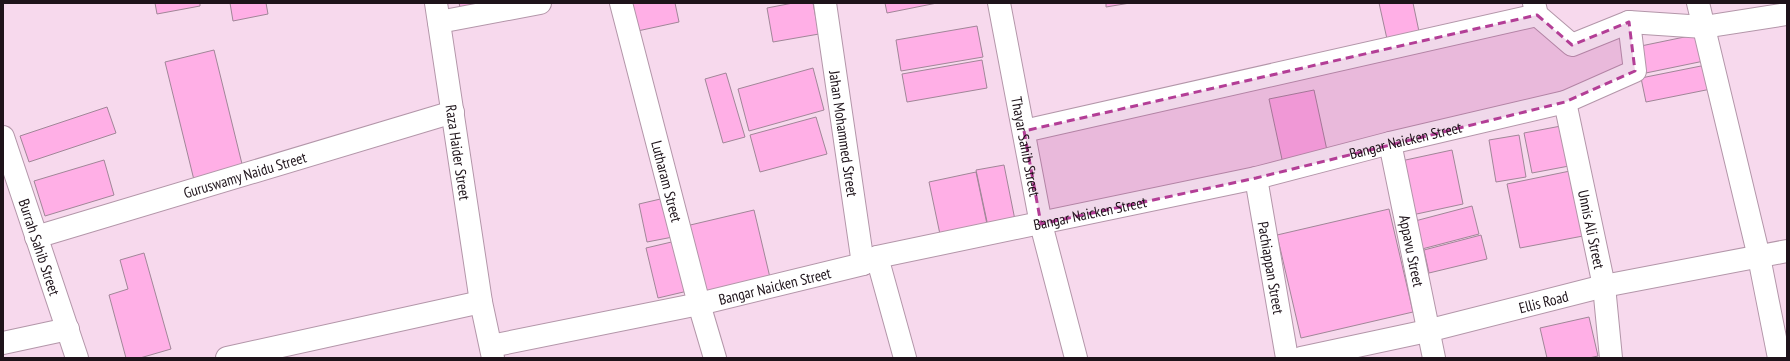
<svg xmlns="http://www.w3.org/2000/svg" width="1790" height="361" font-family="'PT Sans Narrow',sans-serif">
<rect width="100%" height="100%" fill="#f7d9ed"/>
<path fill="#ffafe6" stroke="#a18698" d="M155,3H200V6L157,14Z
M230,3H266L268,14L233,21Z
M459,3H482L460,7Z
M627,3H675L679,22L633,32Z
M793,3H813L819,34L773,42L767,8Z
M885,3H937L887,13Z
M1106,3H1130L1106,7Z
M1379,3H1413L1421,41L1389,48Z
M977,26L983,57L901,71L896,40Z
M1699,34L1704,61L1641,74L1636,47Z
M214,50L243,168L194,180L165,62Z
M982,60L987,88L907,102L902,74Z
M1706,65L1711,89L1646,102L1641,78Z
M813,68L824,110L749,131L738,89Z
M726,73L745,137L723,143L705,79Z
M1314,90L1328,155L1283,164L1269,99Z
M107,107L116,133L29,162L20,136Z
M816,117L827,154L760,172L750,135Z
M1561,126L1569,166L1532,173L1524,133Z
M1519,135L1526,177L1496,182L1489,140Z
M1452,150L1463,204L1412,215L1401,161Z
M104,160L114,195L45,216L34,181Z
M1004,165L1016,225L989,231L976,170Z
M1570,171L1583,236L1520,248L1507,184Z
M976,172L988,229L941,239L929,182Z
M669,197L678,236L647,242L639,204Z
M1472,206L1479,234L1422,249L1415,221Z
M1389,209L1413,312L1301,338L1277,235Z
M754,210L772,286L704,301L686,226Z
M1481,235L1487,259L1429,273L1424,250Z
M680,240L692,290L658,298L646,248Z
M144,253L171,349L140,358H126L109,295L128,289L120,260Z
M1589,317L1598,356L1589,358H1547L1540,328Z"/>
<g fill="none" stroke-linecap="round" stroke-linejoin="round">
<g stroke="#b396a9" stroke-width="24">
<g id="minor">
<path id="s1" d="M436,3L481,302L493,358"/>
<path id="s2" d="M621,3L699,304L715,358"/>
<path id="s3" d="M825,3L863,264"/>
<path id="s4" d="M999,3L1041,224L1076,358"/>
<path d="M1534,3L1537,15L1572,45L1629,22L1704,27L1787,14"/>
<path d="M1698,3L1759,257L1779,358"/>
<path d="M439,22L540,3"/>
<path id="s5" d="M1565,102L1604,286L1611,358"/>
<path d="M1024,131L1537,15"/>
<path id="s6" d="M3,137L77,358"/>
<path id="s7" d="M1390,143L1434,358"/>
<path id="s8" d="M1256,178L1287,358"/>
<path id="s9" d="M36,237L453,112"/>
<path d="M877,257L905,358"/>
<path d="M3,343L68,329"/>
<path id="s10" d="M491,346L699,304L863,264L877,257L1256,178L1390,143L1565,102L1635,71L1629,22"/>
<path d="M227,358L481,302"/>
<path id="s11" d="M1301,358L1427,331L1604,286L1787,251"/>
</g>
</g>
<use href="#minor" stroke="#fff" stroke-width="22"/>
</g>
<path fill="#b33e96" fill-opacity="0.2" stroke="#b33e96" stroke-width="3" stroke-dasharray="8 5" stroke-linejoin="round" d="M1537,15L1572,45L1629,22L1635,71L1565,102L1256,178L1041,224L1024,131Z"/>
<g text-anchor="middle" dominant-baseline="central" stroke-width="3" stroke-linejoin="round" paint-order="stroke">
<g font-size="15" fill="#1e131a" stroke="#fdeaf6">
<text stroke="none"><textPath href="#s3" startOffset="132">Jahan Mohammed Street</textPath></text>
<text stroke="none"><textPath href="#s10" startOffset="938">Bangar Naicken Street</textPath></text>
<text stroke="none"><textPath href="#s4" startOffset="146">Thayar Sahib Street</textPath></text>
<text stroke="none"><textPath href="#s1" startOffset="151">Raza Haider Street</textPath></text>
<text stroke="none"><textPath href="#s9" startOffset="218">Guruswamy Naidu Street</textPath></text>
<text stroke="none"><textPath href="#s2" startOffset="184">Lutharam Street</textPath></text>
<text stroke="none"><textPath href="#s10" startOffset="614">Bangar Naicken Street</textPath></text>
<text stroke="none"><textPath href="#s5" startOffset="130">Unnis Ali Street</textPath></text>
<text stroke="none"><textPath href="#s6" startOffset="116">Burrah Sahib Street</textPath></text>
<text stroke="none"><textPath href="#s7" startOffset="110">Appavu Street</textPath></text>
<text stroke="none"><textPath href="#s8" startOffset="91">Pachiappan Street</textPath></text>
<text stroke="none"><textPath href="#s10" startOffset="290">Bangar Naicken Street</textPath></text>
<text stroke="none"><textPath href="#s11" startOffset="249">Ellis Road</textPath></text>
</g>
</g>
<rect width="1790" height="361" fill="none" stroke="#1e131a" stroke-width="8"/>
</svg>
